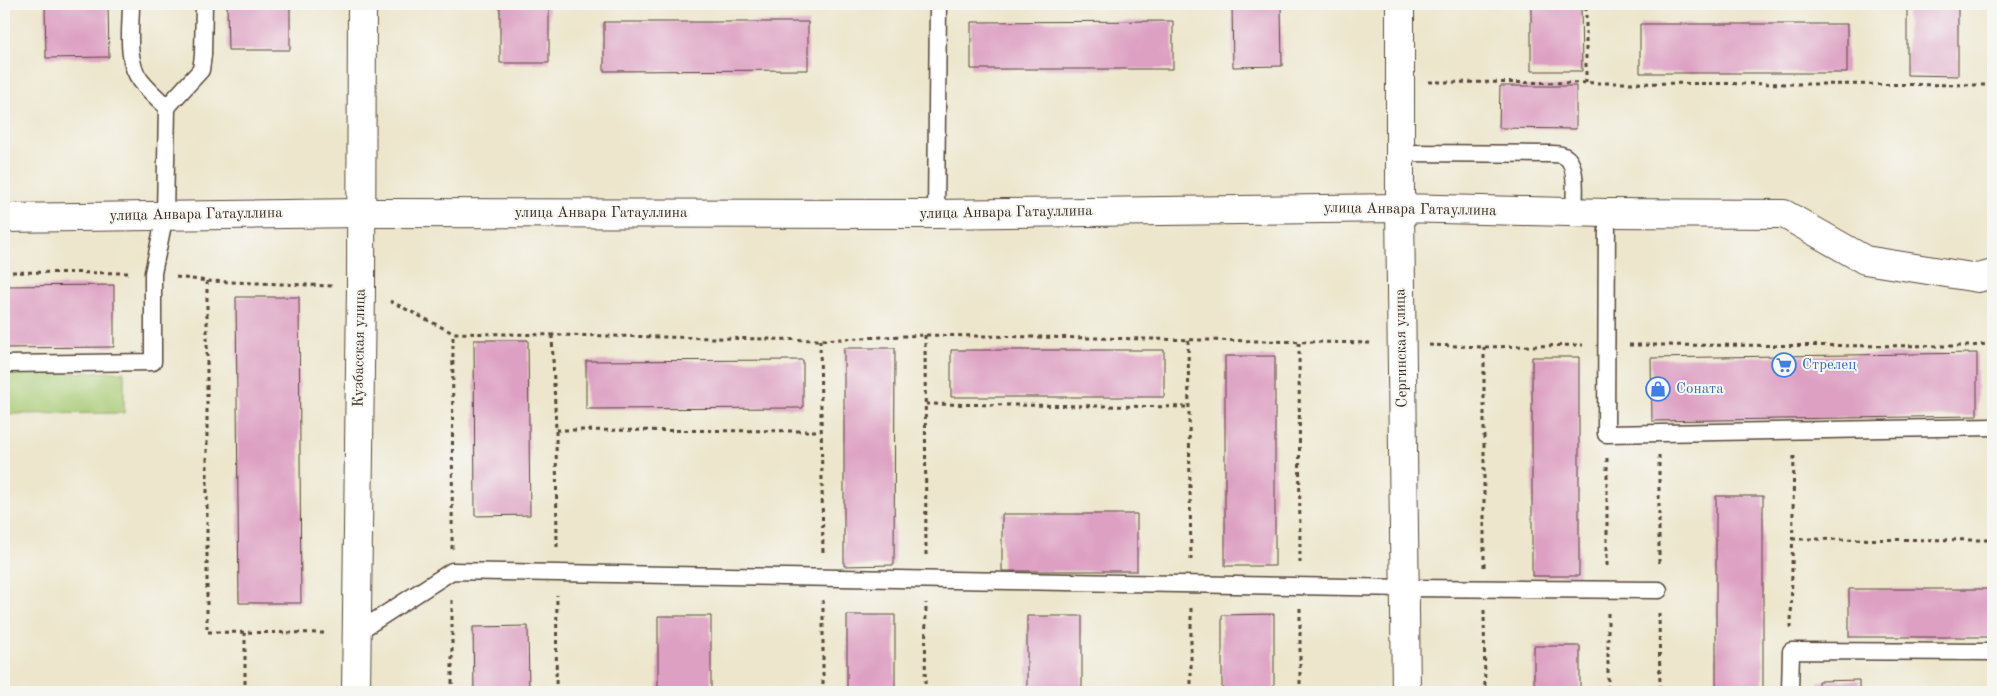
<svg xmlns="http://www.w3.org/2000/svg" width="1997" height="696" font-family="'Old Standard TT',serif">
<rect width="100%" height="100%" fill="#f6f6f2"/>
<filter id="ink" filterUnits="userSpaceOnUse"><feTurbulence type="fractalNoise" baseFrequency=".02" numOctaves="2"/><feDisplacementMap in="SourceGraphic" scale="10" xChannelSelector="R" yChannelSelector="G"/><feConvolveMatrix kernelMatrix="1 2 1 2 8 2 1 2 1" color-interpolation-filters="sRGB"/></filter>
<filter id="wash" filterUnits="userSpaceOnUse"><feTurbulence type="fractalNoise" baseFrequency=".0096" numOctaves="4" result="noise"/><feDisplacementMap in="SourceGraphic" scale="20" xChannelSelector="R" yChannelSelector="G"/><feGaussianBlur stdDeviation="1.12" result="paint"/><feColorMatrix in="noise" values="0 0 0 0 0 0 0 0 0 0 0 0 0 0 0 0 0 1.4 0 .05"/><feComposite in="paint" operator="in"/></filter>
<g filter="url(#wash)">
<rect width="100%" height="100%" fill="#ede6cc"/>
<path fill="#a7cb74" stroke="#717a49" d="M124,372V413L4,414V373Z"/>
<g id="blocks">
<path fill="#dd9fc2" d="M45,4H108L109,57L46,58Z
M227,4H290V50H228Z
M500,4H549V63H500Z
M1232,4H1281L1282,66L1233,67Z
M1531,4H1581L1582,71H1531Z
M1907,4H1958V76L1907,75Z
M1173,21V69H971V22Z
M604,22H808V70L604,71Z
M1640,24H1847V73H1640Z
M1500,86H1576V129L1499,128Z
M114,285V347L4,348V286Z
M236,297H299L301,603H239Z
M474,340H528L530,515L475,516Z
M844,348H895L894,565L844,566Z
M951,350H1164V397H951Z
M1977,353V416L1652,421L1651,358Z
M1225,356H1275V566H1225Z
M1532,357H1579V576H1532Z
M803,360V408L586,409V361Z
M1716,496H1763V692H1716Z
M1002,514H1137V571H1002Z
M1849,589H1993V637H1849Z
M1274,614V692H1222V615Z
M847,615H895V692H847Z
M658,616H711V692H658Z
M1027,616H1082V692H1027Z
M528,626L529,692H474L473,627Z
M1534,646H1580V692H1534Z
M1859,680V692H1818V681Z"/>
</g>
</g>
<g filter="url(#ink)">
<use href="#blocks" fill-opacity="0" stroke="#564638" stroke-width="1"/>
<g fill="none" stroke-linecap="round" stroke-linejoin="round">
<g stroke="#564638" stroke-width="19">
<path id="service" d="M131,4C131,28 125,61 141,81C149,91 158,99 167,107
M1400,153L1552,154C1556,154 1561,154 1564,156C1579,163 1574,199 1574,213
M1607,213L1606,434L1993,427
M936,214L938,4
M4,364L153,362V273L165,215L167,107L201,70L203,55L204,4
M356,633L452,571L1406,588L1659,590
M1790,692L1791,651L1993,652"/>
</g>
<g stroke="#564638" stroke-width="30">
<path id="minor" d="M1400,4V208L1406,692
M1400,208L1607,213L1784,214L1865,260L1978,278L1993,274
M356,692L361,287L362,4"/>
</g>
<g stroke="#564638" stroke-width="30">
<path id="tertiary" d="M4,218L362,213L936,214L1400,208"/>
</g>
<path stroke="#564638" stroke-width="3" stroke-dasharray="4 4" stroke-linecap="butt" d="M1429,82L1993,85
M1586,83V4
M4,272L130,273
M176,277L207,281L332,286
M207,281V632L328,633
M390,301L453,333L820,340L925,335L1373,343
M552,335L556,430L557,549
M925,335L926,557
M820,340L823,554
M1188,340L1191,562
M1299,343L1300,564
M1429,345L1484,347L1583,345
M1629,345L1972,346L1993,343
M1484,347V567
M926,404L1190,407
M556,430L821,431
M1659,455V567
M1607,458V567
M1792,539L1993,540
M452,549L453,333
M1191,608V692
M1484,610L1485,692
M1608,613V692
M1659,613L1660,692
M1791,628L1794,454
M245,692V633
M452,692V598
M556,692L557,595
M823,692V600
M925,692L926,603
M1300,692V608"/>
<use href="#service" stroke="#fff" stroke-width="16"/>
<use href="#minor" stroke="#fff" stroke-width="28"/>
<use href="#tertiary" stroke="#fff" stroke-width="28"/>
</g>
</g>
<defs>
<g id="supermarket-ring" transform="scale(1.25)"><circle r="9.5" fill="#f6f6f2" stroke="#3f7fe0" stroke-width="1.5"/><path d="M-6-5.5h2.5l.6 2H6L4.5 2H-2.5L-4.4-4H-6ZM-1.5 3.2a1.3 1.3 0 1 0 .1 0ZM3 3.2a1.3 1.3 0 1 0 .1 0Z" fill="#3f7fe0"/></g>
<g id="shop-ring" transform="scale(1.25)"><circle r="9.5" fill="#f6f6f2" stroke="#3f7fe0" stroke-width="1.5"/><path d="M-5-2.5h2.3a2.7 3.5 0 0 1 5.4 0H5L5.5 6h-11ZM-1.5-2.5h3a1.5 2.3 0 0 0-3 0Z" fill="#3f7fe0"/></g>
</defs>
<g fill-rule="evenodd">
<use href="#supermarket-ring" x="1784" y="365"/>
<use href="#shop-ring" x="1658" y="389"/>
</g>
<g text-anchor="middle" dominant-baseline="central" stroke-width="4" stroke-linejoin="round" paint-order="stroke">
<g font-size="15" fill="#3b2a1e" stroke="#f6f6f2">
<text transform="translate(1410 210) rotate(1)">улица Анвара Гатауллина</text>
<text x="601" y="213">улица Анвара Гатауллина</text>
<text transform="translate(1006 213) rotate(-1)">улица Анвара Гатауллина</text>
<text transform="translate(196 215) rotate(-1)">улица Анвара Гатауллина</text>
<text transform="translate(360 348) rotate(-89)">Кузбасская улица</text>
<text transform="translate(1402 348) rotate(-91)">Сергинская улица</text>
</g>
<g font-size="15" fill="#366cbe" stroke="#f6f6f2" text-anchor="start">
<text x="1802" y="365">Стрелец</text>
<text x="1676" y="389">Соната</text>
</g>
</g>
<rect width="1997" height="696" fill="none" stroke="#f6f6f2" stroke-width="20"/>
</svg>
